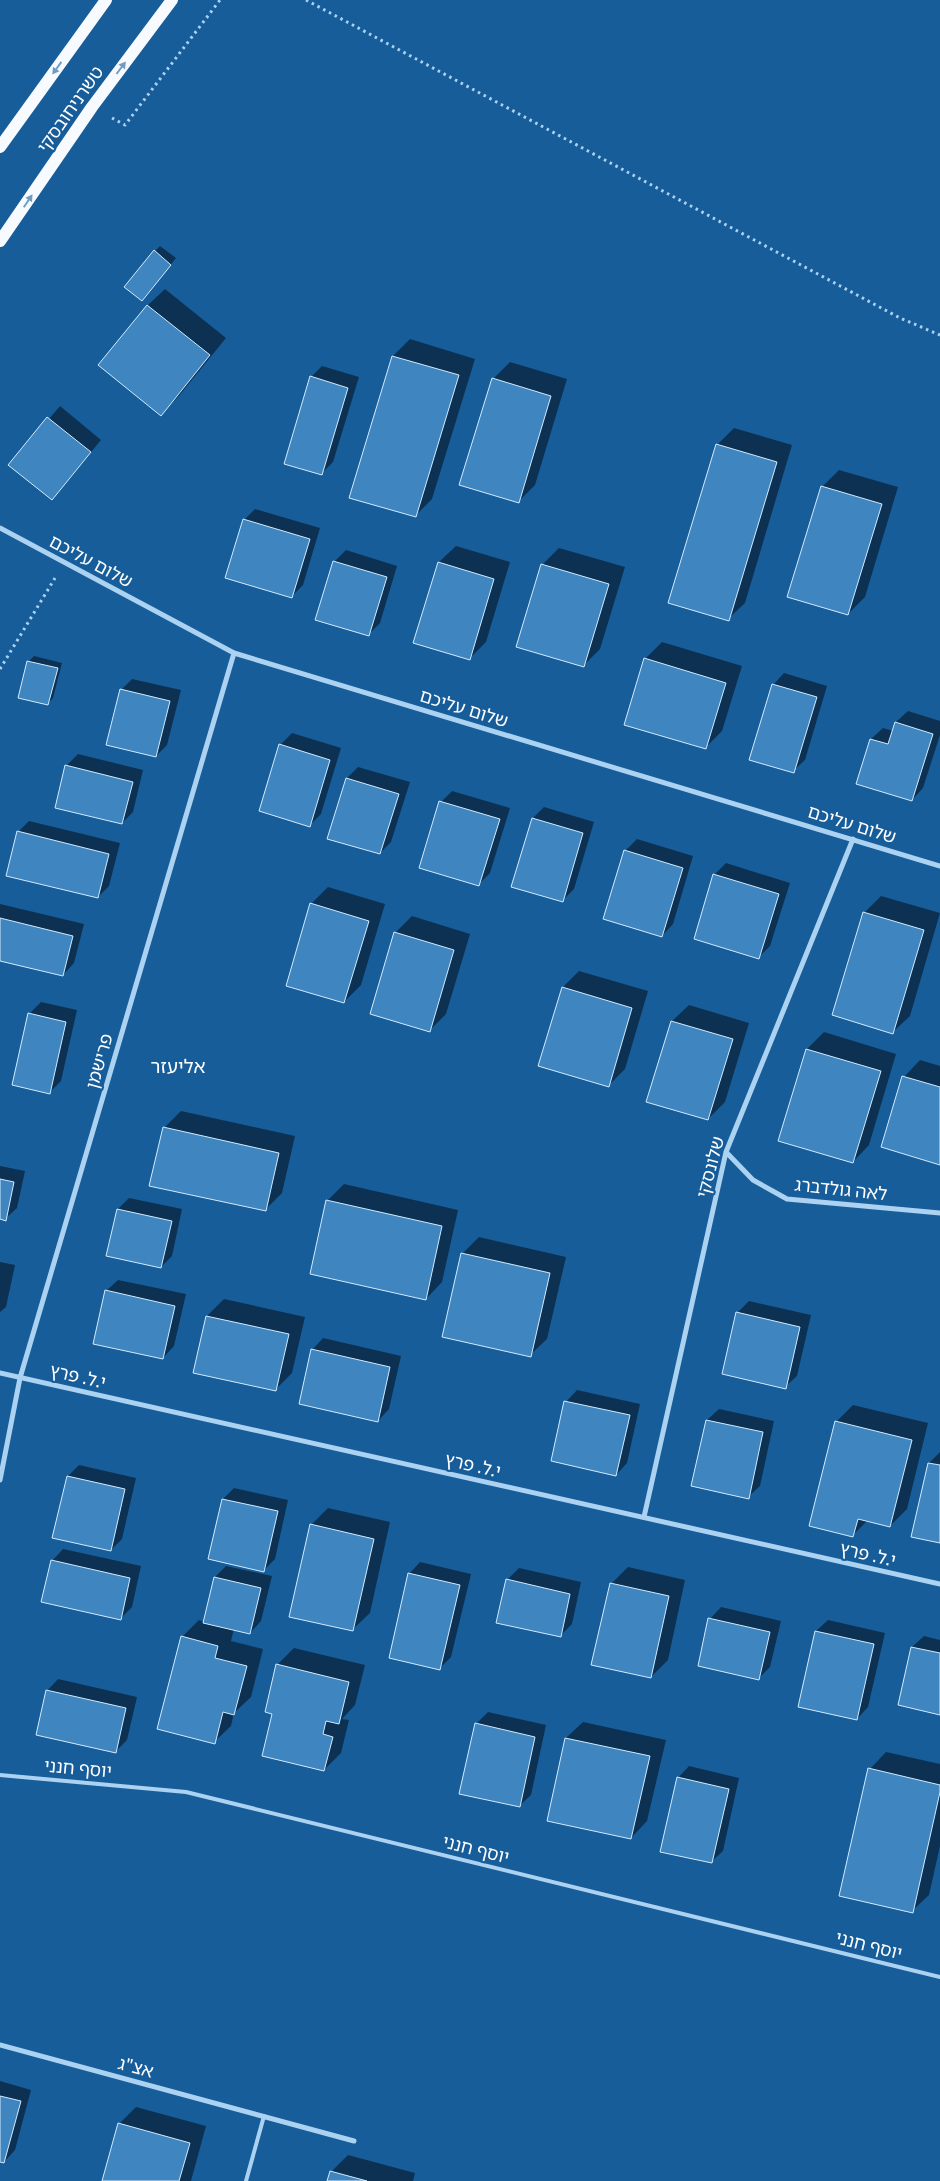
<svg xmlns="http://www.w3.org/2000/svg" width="940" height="2181" font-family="'Public Sans','Noto Sans Hebrew',sans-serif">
<rect width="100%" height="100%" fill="#175d9a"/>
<path fill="#0007" d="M160,246L176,258L147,294L155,251Z
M165,289L226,338L178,397L161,414L100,365L148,305Z
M410,339L475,359L432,499L415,516L351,497L393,356Z
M510,362L567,379L535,485L518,502L493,379Z
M322,366L359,377L333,462L322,473L311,377Z
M60,406L101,440L52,499L10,465Z
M734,428L792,445L745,603L728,619L718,444Z
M839,470L898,487L865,597L848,614L822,487Z
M255,509L320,528L303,585L292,596L244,520Z
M456,546L510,562L486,642L469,659L439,562Z
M559,548L625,567L600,649L583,666L542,565Z
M346,550L397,566L380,623L369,634L334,562Z
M662,642L742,666L722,731L705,748L645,659Z
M34,656L62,663L53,698L48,704L28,662Z
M784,673L827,686L805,760L793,771L773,685Z
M132,679L181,690L167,745L156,756L121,690Z
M908,711L940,721V735L923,788L912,800L871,739L883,728L893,731L896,722Z
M292,733L341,748L321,814L310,825L280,745Z
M78,754L143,770L133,812L122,823L66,766Z
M358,767L410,782L391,842L380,853L347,778Z
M452,791L510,808L490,873L479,884L441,802Z
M544,807L594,822L574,889L562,901L533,818Z
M29,821L120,843L109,886L98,897L18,832Z
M637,839L693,856L673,924L662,936L625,851Z
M726,863L790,883L770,946L759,957L714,875Z
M328,887L385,904L361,985L344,1002L311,904Z
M881,896L940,913L910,1016L893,1032L864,913Z
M0,904L84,924L74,963L63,975L0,960Z
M412,916L470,934L446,1014L429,1031L395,933Z
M579,971L648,991L625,1069L608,1086L563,987Z
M41,1002L77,1010L61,1081L50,1092L29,1014Z
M689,1005L749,1023L725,1102L708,1119L672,1021Z
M824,1032L896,1054L869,1145L853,1162L780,1140L807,1049Z
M920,1060L940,1066V1163L904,1077Z
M181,1111L295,1136L282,1193L265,1210L164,1128Z
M0,1166L25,1171L17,1208L5,1219L0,1218Z
M344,1184L458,1210L442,1282L426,1299L327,1201Z
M129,1198L182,1209L172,1256L161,1267L118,1209Z
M479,1237L566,1257L547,1339L530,1355L462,1254Z
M0,1262L15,1265L6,1307L0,1312Z
M118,1280L186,1294L174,1346L163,1358L106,1291Z
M224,1299L305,1317L292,1373L275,1390L195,1372L207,1316Z
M749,1301L811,1315L797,1376L785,1387L737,1313Z
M323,1338L401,1356L389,1409L378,1421L312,1350Z
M577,1390L640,1404L627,1463L616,1475L566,1402Z
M853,1405L928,1423L907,1509L890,1526L868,1520L853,1535L836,1422Z
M719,1409L774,1421L760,1486L748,1497L707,1420Z
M940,1452V1542L913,1536L929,1463Z
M79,1465L136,1478L122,1539L111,1550L68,1476Z
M234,1488L288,1500L275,1559L264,1570L223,1499Z
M328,1508L390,1522L370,1613L353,1629L311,1525Z
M63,1549L141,1566L132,1607L120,1619L52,1561Z
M420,1562L471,1574L451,1657L440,1668L409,1574Z
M226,1566L272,1576L261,1621L250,1633L234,1629L231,1641L263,1649L251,1697L234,1713L231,1726L214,1742L182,1637L199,1620L205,1622L215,1577Z
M628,1567L685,1580L668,1660L651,1677L611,1584Z
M519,1568L581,1582L572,1624L560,1636L507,1580Z
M721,1607L781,1621L770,1667L759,1678L710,1619Z
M828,1620L885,1633L868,1707L857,1719L816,1631Z
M924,1636L940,1640V1713L912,1647Z
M294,1648L365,1665L355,1705L342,1719L349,1720L341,1753L324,1770L273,1713L277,1665Z
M58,1679L137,1697L127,1740L115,1752L47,1691Z
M488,1712L546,1725L531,1795L519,1806L476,1724Z
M583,1722L666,1740L647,1821L631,1838L566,1738Z
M886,1752L940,1764V1846L929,1895L912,1911L870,1769Z
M689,1766L739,1778L723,1851L711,1862L678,1778Z
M0,2081L31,2090L15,2150L4,2162L0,2161Z
M136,2107L206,2126L191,2181H104L119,2124Z
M348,2155L415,2173L413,2181H328L331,2172Z"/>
<path fill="#3f86c1" stroke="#d3eafc" d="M154,250L171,265L142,301L124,287Z
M147,305L210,355L161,416L98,365Z
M392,356L459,375L416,517L349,498Z
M310,376L348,388L322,475L284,464Z
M492,378L551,396L519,503L459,485Z
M47,417L91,452L52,500L8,465Z
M716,444L777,462L729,621L668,603Z
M821,486L882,504L848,615L787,597Z
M243,519L310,539L292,598L225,578Z
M333,561L387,577L369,636L315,620Z
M438,562L494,579L470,660L413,643Z
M541,564L609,584L584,667L516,647Z
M644,658L726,683L706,749L624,725Z
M27,661L58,668L48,705L18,698Z
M772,684L817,697L794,773L749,760Z
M120,689L170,701L156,757L106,745Z
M895,722L933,734L912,801L856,784L870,739L888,744Z
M279,744L330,760L310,827L259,811Z
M65,765L133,782L122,824L55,808Z
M346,778L399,794L380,854L327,839Z
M439,801L500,819L479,886L419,868Z
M532,818L583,833L563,902L511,887Z
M17,831L109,854L98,898L6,876Z
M624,850L683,868L662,937L603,919Z
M713,874L779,894L759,959L694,939Z
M310,903L369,921L344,1003L286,986Z
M863,912L924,930L893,1034L832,1015Z
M0,918L73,936L63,976L0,961Z
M394,932L454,950L430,1032L370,1014Z
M562,987L632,1008L609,1087L538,1066Z
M28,1013L66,1022L50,1094L12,1085Z
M671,1021L733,1039L708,1120L646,1102Z
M806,1049L881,1071L853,1163L778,1141Z
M902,1076L940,1087V1165L881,1147Z
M163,1127L279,1153L266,1211L149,1186Z
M0,1179L14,1182L6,1221L0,1219Z
M326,1200L442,1226L426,1300L310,1274Z
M117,1209L172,1221L161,1268L106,1256Z
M461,1253L550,1273L531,1357L442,1337Z
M105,1290L175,1306L163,1359L93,1344Z
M736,1312L800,1327L786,1389L722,1374Z
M206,1316L289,1334L276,1391L193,1373Z
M311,1349L390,1367L378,1422L299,1404Z
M564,1401L630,1415L616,1476L551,1461Z
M706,1420L763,1432L749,1499L691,1486Z
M835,1421L912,1440L890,1527L858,1519L853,1537L809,1526Z
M928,1463L940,1465V1543L911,1537Z
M67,1476L125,1489L111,1551L52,1538Z
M222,1499L278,1511L264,1572L208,1559Z
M310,1524L374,1539L353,1631L289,1617Z
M51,1560L130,1578L121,1620L41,1602Z
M408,1573L460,1585L440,1670L389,1658Z
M214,1577L261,1588L250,1634L203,1623Z
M506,1579L570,1594L561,1637L496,1623Z
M610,1583L669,1596L651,1678L591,1665Z
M708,1618L770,1632L759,1680L698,1666Z
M815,1631L874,1644L857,1720L798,1707Z
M181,1636L218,1646L215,1658L247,1666L234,1715L223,1712L215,1744L157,1729Z
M911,1647L940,1653V1715L898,1705Z
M276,1664L349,1682L339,1724L326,1721L323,1734L333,1737L324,1771L262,1756L272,1714L265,1712Z
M46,1690L126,1708L116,1753L36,1735Z
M475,1723L535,1737L520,1807L459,1794Z
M565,1738L650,1756L631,1839L547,1821Z
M868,1768L940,1785V1792L913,1913L839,1896Z
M677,1777L729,1789L712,1863L660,1852Z
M0,2096L21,2101L4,2163L0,2162Z
M118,2123L190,2143L179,2181H102Z
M330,2171L367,2181H327Z"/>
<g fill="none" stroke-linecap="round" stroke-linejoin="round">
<path stroke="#acd2f2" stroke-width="3" stroke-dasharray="2.5 4" stroke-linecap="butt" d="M306,0L900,318L940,335
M112,118L125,125L220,0
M0,669L55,578"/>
<path stroke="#acd2f2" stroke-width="4" d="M0,1775L186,1792L940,1977
M246,2181L264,2116"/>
<path stroke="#acd2f2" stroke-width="5" d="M0,528L234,653L940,866
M726,1152L753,1180L787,1199L940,1213
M0,1373L940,1584
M0,1480L20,1378L234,653
M644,1517L726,1152L853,839
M0,2045L354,2141"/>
<path stroke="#f7fbff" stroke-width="12" d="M0,147L106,0
M0,241L92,107L172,0"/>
</g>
<defs><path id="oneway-solid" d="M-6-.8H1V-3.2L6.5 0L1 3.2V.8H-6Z" transform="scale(1.25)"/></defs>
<g fill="#719cc2">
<use href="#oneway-solid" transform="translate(57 68) rotate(126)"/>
<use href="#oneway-solid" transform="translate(121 68) rotate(-53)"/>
<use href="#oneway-solid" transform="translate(28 201) rotate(-56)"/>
</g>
<g text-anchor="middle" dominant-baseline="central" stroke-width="4.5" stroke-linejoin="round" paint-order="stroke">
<g font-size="18" fill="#fff" stroke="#175d9a">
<text transform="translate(70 109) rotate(-55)">טשרניחובסקי</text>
<text transform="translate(91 561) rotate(28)">שלום עליכם</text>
<text transform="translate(464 708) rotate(17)">שלום עליכם</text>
<text transform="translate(852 824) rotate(17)">שלום עליכם</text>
<text transform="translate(99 1061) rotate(-74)">פרישמן</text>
<text transform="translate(710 1167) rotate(-75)">שלונסקי</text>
<text transform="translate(841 1189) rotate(6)">לאה גולדברג</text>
<text transform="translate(78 1376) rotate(13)">י.ל. פרץ</text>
<text transform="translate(473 1465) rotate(13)">י.ל. פרץ</text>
<text transform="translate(868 1554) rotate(13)">י.ל. פרץ</text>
<text transform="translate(78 1768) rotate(5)">יוסף חנני</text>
<text transform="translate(476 1849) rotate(14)">יוסף חנני</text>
<text transform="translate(869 1945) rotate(14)">יוסף חנני</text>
<text transform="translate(136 2067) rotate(15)">אצ"ג</text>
</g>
<g font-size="19" fill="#fff" stroke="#175d9a">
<text x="178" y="1066">אליעזר</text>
</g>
</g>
</svg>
